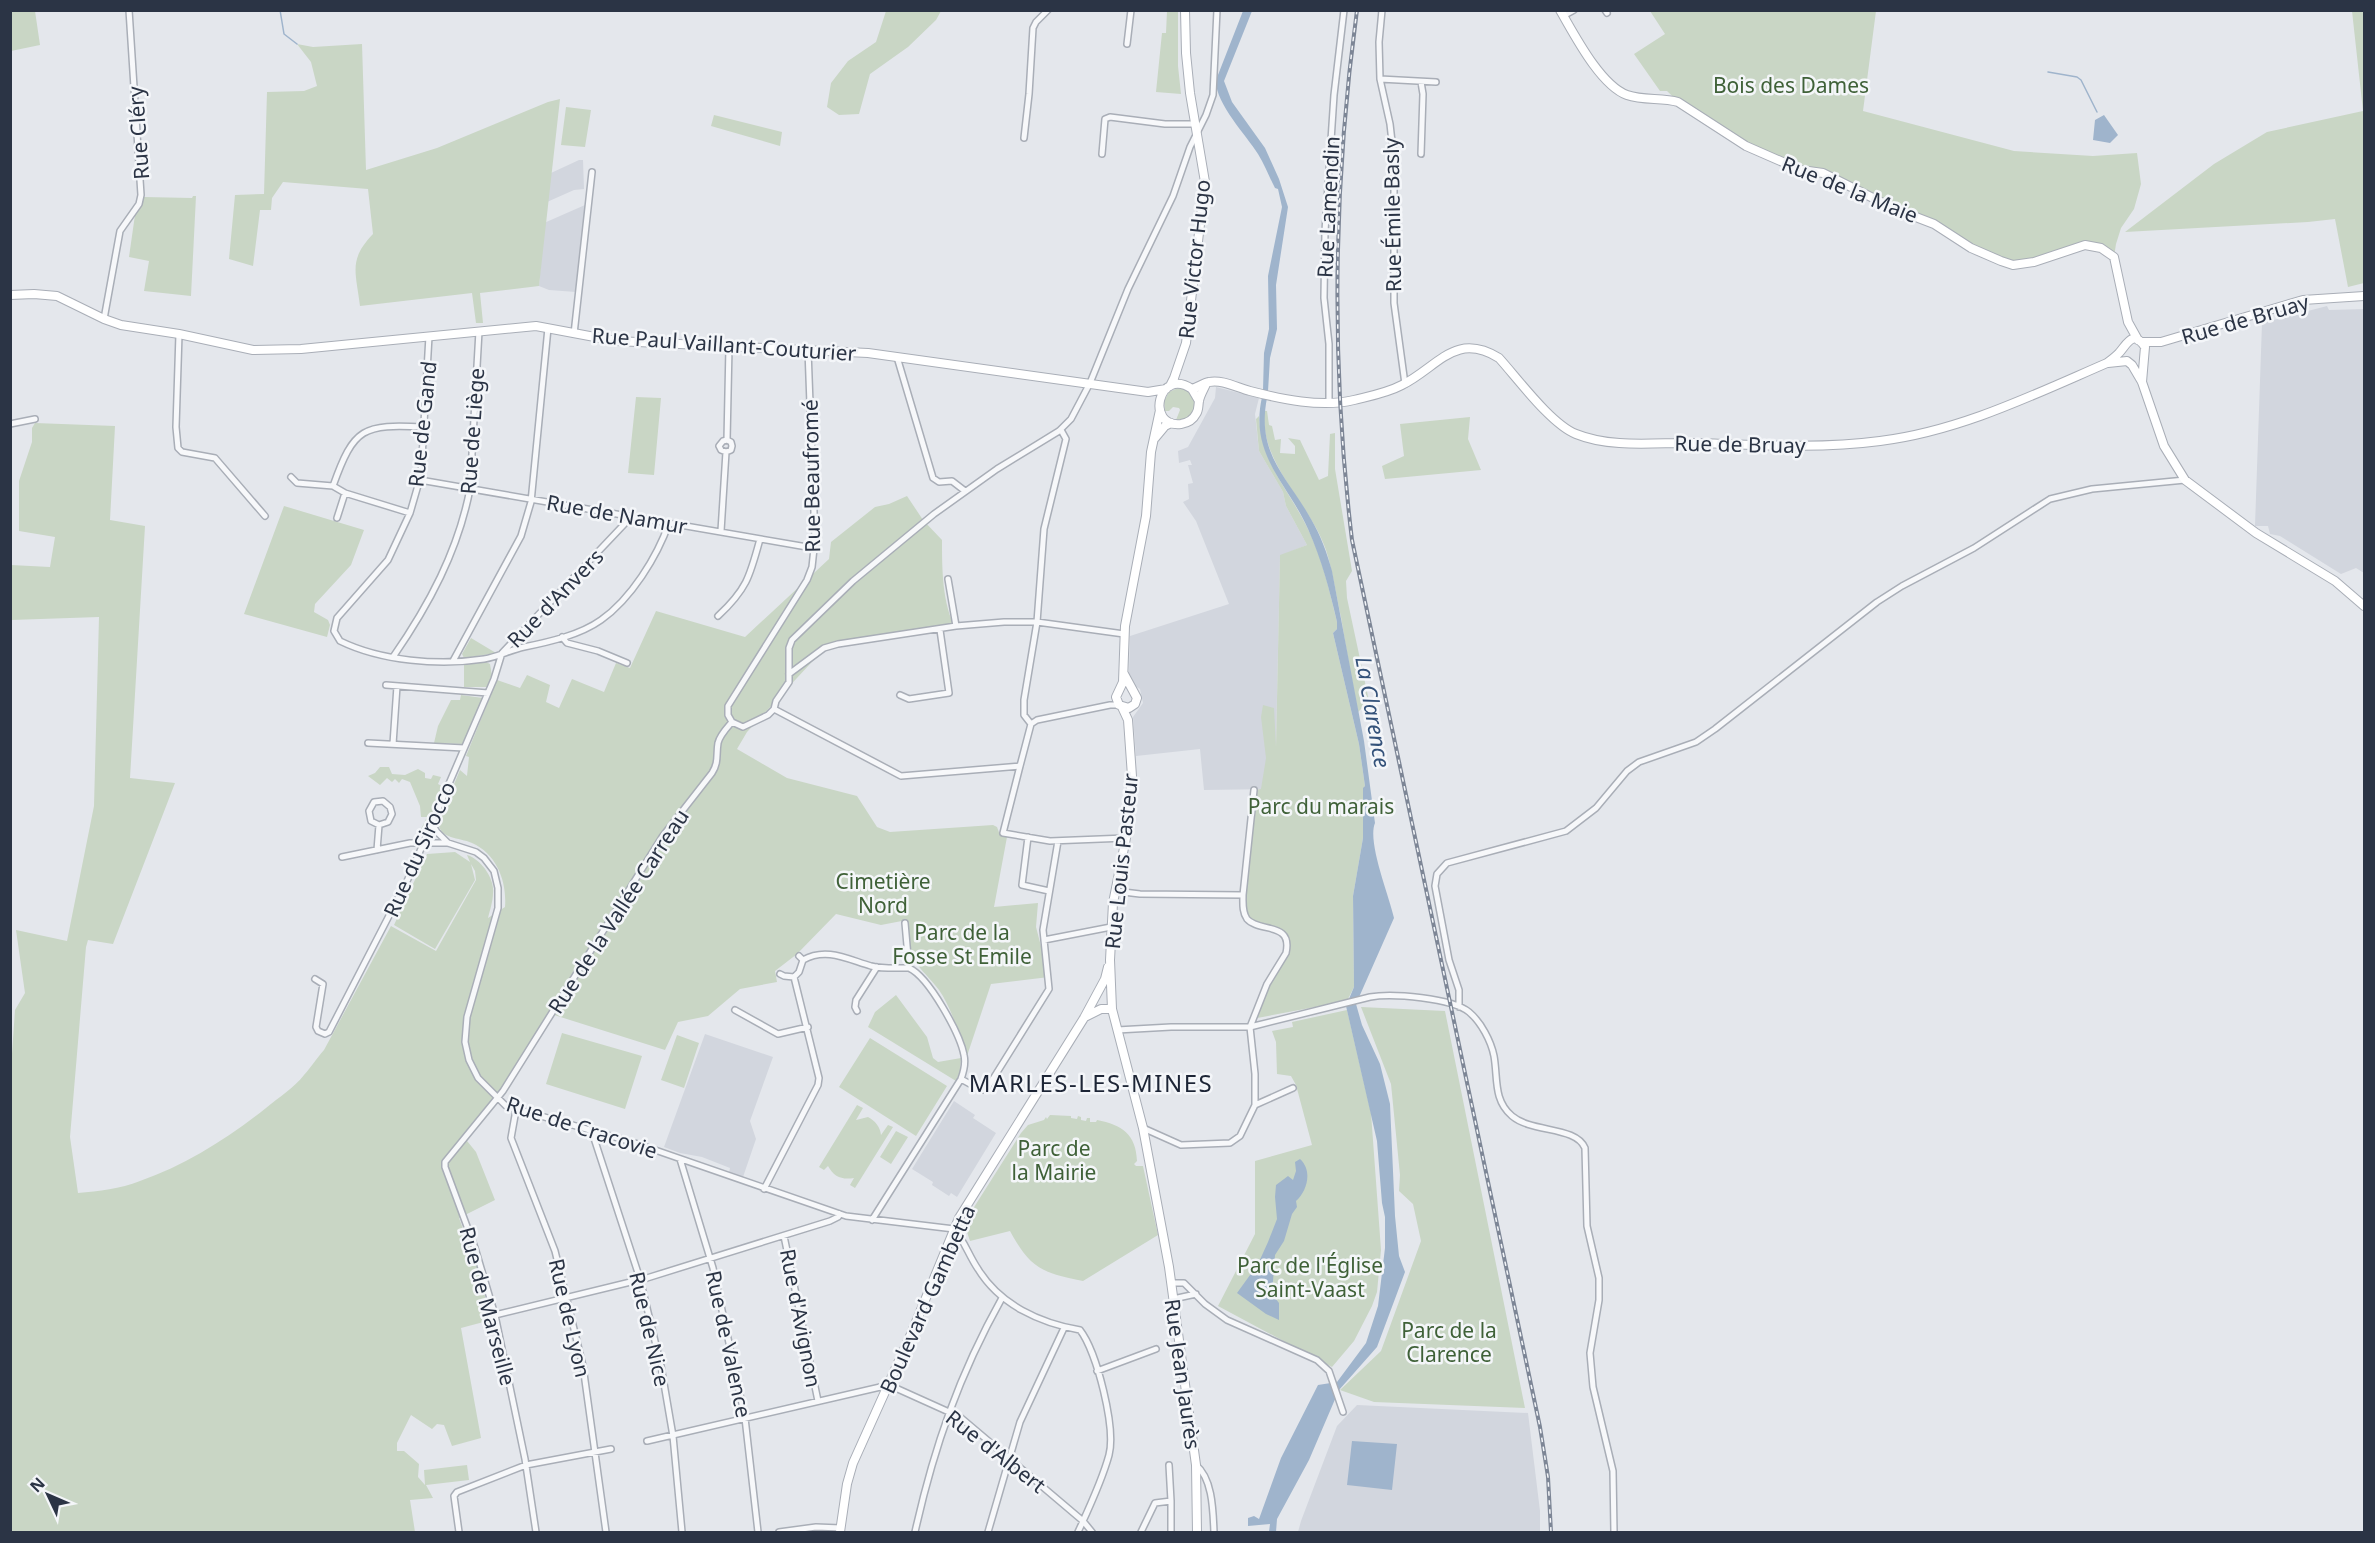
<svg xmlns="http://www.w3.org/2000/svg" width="2375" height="1543" font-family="'Noto Sans',sans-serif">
<rect width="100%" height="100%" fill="#e4e7ec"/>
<path fill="#d2d6de" d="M579,160H583L584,189L574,190L547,202L551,173Z
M585,205L576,292L549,290L539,286L544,223Z
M2327,306L2329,310L2364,309V573L2356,568L2341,574L2280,536L2270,534L2268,526H2255L2262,323Z
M1216,387L1259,398L1255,414L1259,451L1283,492L1286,506L1307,545L1280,556L1275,789L1204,790L1200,749L1136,756L1133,717L1143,703L1140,689L1135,686L1129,674L1130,636L1229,604L1196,521L1183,502L1189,499L1188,484L1193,483L1188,465H1192L1190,460L1179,463L1178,451L1188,447L1215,398Z
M705,1034L773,1057L750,1121L756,1139L743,1177L729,1173L730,1168L702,1157L680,1153L664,1147Z
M954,1101L975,1115L973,1118L996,1133L957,1197L951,1193L949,1196L932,1185L933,1182L912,1169Z
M1357,1405L1528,1413L1540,1511V1532H1298L1301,1521L1337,1426Z"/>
<path fill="#c9d6c5" d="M11,10L35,11L40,45L11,51Z
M886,11H941L936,20L908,47L870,74L859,114L839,115L827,107L831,83L848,61L876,42Z
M1167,11H1178V66L1181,94L1156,92L1162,33H1166Z
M1650,11H1876L1863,111L2014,151L2093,156L2137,153L2141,184L2134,209L2121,228L2116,244L2114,257L2085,245L2013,265L1823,174C1775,166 1701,125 1667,91H1660L1634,54L1665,34Z
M2352,11H2364V283L2348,287L2335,219L2308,222L2125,232L2214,164L2267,132L2363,111Z
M297,44L313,47L362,44L366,170L437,148L548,102L560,99L539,286L480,293L483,323H476L472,293L360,306C356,272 348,260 373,234L368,189L283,182L272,198L271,210H260L253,266L229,259L235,195L264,194L267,92L304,91L317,86L311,62Z
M566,107L591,110L585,147L561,145Z
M714,115L782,132L780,146L711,126Z
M193,196H196L191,296L144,291L149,261L129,257L135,215L134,212L144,197L192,198Z
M1178,388L1188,390L1195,403L1193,412L1186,419L1176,420L1180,410L1179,408L1173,407L1169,411H1165L1164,401L1169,392Z
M636,397L661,398L654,475L628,473Z
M1264,411H1267L1269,425L1272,426L1275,440L1281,439L1280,453L1295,454V446L1288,438L1300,440L1319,480L1328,476L1330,434L1335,433V469L1352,571L1346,581L1347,598L1369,701L1358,712C1352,680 1346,649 1341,617C1336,595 1333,572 1326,550C1309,501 1261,467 1264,411Z
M1259,416C1261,462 1286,486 1306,525C1322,556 1329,589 1337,622V629L1333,633L1359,744L1365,786L1363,789V838L1353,896L1354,987L1347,1001L1252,1019L1287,946L1282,934L1247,918L1243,895L1254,790L1261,789L1266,758L1261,717L1263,705L1274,708L1276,747L1280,555L1307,545L1286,506L1283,492L1259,451L1256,419Z
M1470,417L1468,439L1481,470L1385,479L1382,466L1404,456L1400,424Z
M35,423L115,426L110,520L145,526L130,778L175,783L113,944L88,940L86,947L70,1137L78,1193C99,1191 120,1189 140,1181C186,1165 228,1138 266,1108C279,1097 294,1088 304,1075C312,1066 316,1059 324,1050L391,926L436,951L476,880L475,871L471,864L475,880L435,949L394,925L427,854L455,852L470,862L467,855C481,859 495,879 493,893C493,901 490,910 488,918L505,907C507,882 497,854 472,843C459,837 440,840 438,822L460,770L467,776L469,757L466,756L497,680L520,688L527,675L550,685L546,702L559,708L572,679L604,692L616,663L630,668L656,611L745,637L829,559L831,542L875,507L889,504L907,496L923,520L942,540C942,568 942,604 956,629L832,646L822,651L747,732L737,749L787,778L857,796L877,827L890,832L993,825L997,827L1000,835L1007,837L994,907L1038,903L1036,927L1049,977L991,984L967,1056C960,1036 951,1007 939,990C918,963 904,960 907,920L881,925L836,914L797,954L775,971L777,982L740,989L708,1016L678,1022L665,1050L551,1014L499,1094L463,1136L476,1152L495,1200L459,1218L478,1269L491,1320L461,1328L481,1438L452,1446L444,1425L437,1424L432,1429L411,1415L397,1443V1451H404L419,1464L418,1477L425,1485L424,1470L467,1465L469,1480L426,1485L433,1498L410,1500L415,1532H11L10,1083L15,1010L25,993L16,930L67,941L94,806L99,617L11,620V565L50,567L55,537L19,531V481L32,442V428Z
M284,506L364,530L351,565L315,604L314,612L328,620L330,625L327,637L244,614Z
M471,638L496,653L464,658L462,654Z
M486,662L490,664L492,676L487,687H464V665Z
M461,695L483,698L463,744L434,743L438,726L451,700H460Z
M380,767H389L392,774L405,775L418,769L425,773V778L431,779L433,775L441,777L438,784L444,787L424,835H418L427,817H421L420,806L410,782L402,779L399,783L395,779L392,782L387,778L380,785L368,776L375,773Z
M896,995L927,1037L933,1058L938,1062L961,1058L960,1071L956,1081L868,1027L875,1012Z
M1361,1007L1445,1011L1525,1408L1374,1402L1340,1390L1381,1351L1421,1241L1413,1204L1399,1191L1400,1175L1391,1084Z
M1347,1010L1371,1113L1381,1250L1377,1292L1372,1306L1354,1341L1332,1367L1218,1306L1255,1234V1161L1312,1145L1296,1085L1291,1076L1277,1074L1276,1042L1272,1031L1293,1027L1292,1022Z
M562,1033L642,1056L625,1109L546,1084Z
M677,1035L699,1043L684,1088L661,1080Z
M870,1038L947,1086L916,1136L839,1087Z
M857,1105L863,1108L856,1120L868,1117C875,1121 880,1126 881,1135L888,1125L893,1127L855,1188L850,1185L854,1178C842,1180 834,1177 828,1166L824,1170L819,1167Z
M1050,1115L1071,1116V1118L1077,1119L1078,1116L1081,1117V1120L1086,1121L1087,1118H1090V1122H1096L1097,1120C1122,1125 1136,1134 1137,1161L1134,1164L1136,1166H1143L1158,1235L1083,1281C1042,1273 1030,1268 1010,1231L970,1241L964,1223L1021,1133L1028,1125L1044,1120L1046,1117L1047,1119Z
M896,1131L908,1137L891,1164L880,1157Z"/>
<path fill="#9fb4cc" d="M1243,11H1252L1224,81L1232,102L1265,148L1279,179L1288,207L1276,285L1277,329L1270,358L1268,391L1263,390L1264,353L1269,329L1268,276L1282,207L1278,189L1275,188C1269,177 1265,165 1258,154C1246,135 1215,103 1216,80Z
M2104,115L2118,135L2110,143L2093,140L2095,120Z
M1262,397L1267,398C1256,454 1287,476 1311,519C1321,536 1327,553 1332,571L1364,741L1375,823C1367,842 1389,895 1394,918L1356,1004L1362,1025L1380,1064L1390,1104L1395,1216L1399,1256L1405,1272L1377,1347L1339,1390L1309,1460L1277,1519L1276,1532H1269L1270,1524L1248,1526V1518L1254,1516L1259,1519L1281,1458L1318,1385L1337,1382L1366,1343L1378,1306L1385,1248V1217L1382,1203L1377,1141L1346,1006L1354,987L1353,896L1363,838V788L1365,786L1359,744L1333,633L1337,629V622C1329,588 1322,561 1308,529C1287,482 1249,455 1262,397Z
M1300,1159C1313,1171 1307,1191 1296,1201L1297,1207L1292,1214L1284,1241L1275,1255L1272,1294L1279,1303V1320L1266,1314L1237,1293L1258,1264L1268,1242L1277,1219L1275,1197L1276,1185L1288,1176L1293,1180L1296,1171L1295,1162Z
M1352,1441L1397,1444L1392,1490L1347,1485Z"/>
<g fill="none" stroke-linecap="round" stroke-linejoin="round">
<path stroke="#9fb4cc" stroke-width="1.5" d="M280,10L284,34L297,44
M2048,72L2077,77L2081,80L2097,112"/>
<g stroke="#a9aeb7" stroke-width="8">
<path id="street" d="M1382,10L1379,42L1380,79L1390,124L1394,160V303L1405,384
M1605,10L1607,13
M1563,16L1574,10
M1127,44L1131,10
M1380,79L1436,82
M1024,138L1029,94L1033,28L1036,22L1048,10
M1102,154L1105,119L1110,117L1165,124H1195
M1421,154L1423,94L1421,82
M104,319L120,231L139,204L141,195L129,10
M179,334L176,427L178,448L182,452L215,458L265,516
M574,334L592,172
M429,336L421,475L410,513L388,560L337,618L334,631L340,641C381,661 439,666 484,659C498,657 510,650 524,647C549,642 580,635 601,620C631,599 657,557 669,523
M897,357L933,478L939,482L952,481L965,491
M1329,403V344L1324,298L1325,231L1334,95L1344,10
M10,424L35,419
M727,440L729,347
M726,452L721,450L719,446L723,441L727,440
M726,452L731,450L732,446L731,442L727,440
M291,477L297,483L333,486L345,493L410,513
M420,480L807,547L812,550
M333,486C354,427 363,424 424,427
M337,518L345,493
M721,531L726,452
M948,579L956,626
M718,616C747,589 750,576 760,539
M562,637L567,643L598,651L627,663
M503,652L632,516
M393,657C429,605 458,551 470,489L479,331
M453,661L521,536L531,502L548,328
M789,674L824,648L838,644L956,626L1004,622H1037L1124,634
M386,685L488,693
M900,695L909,699L949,693L940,630
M774,709L901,776L1020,766L1031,724L1037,720L1110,705H1119
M732,722L743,727L768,715L774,709L776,701L789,682V648L792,640L853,581L934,514L997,469L1059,431L1071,419L1090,383L1128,289L1173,196L1190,147L1206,115L1213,95L1217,10
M732,722L728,715V706L807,580L812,567L815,539L808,350
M1031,724L1024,715V700L1037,622L1044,529L1066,439L1061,430
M368,743L464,748
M393,744L397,686
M1020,766L1003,833L1050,841L1126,838
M432,824L437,832L448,843
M1028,837L1022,885L1049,891
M377,850L379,825L371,821L369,811L374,802L383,801L390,807L392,814L388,822L379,825
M342,857L410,843H448L476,852L484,858L494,871L498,888V908L467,1017L465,1042L469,1060L478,1078L506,1106L632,1142L846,1216L954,1229C964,1240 969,1256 978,1269C1000,1305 1040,1323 1080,1330C1097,1352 1116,1428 1109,1455C1102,1481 1089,1508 1078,1532
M1115,891L1140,894L1243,895
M1044,940L1111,927
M803,960C826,947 847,959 871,966C883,969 896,968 909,968
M780,974L784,976L794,977L799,972L803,960L799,956
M315,979L323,984L316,1027L318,1031L325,1034L329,1032L408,879L494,679L502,653
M1459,1007V990L1449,960L1435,886L1437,874L1447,863L1566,831L1596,808L1627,771L1639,762L1696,742L1715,729L1877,602L1902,586L1974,548L2050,499L2092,489L2185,480
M735,1010L778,1034L808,1027
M857,1011L855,1007L856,1000L877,967
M1117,1030L1171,1027H1250L1370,997C1392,993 1452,998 1469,1012C1481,1022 1491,1041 1494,1056C1498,1078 1493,1100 1512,1116C1532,1133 1576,1126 1585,1148L1587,1226L1599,1278V1300L1590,1353L1593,1387L1613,1471L1614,1532
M961,1079L981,1090H986L1049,989L1043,930L1058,841
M1255,1105L1293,1088
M516,1110L511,1138L555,1251L583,1366L606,1532
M1143,1128L1181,1145L1230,1143L1240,1136L1255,1105V1074L1250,1027L1267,984L1286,953C1293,921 1259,933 1247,919C1242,912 1243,903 1243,895L1254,790
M592,1132L640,1279L661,1366L673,1436L682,1532
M680,1159L713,1268L745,1418L758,1532
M764,1189L818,1085L819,1078L794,977
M872,1220L961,1079C964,1071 966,1064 964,1055C960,1034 929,977 909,968L905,923
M784,1236L818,1401
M1171,1283H1184L1205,1304L1227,1320L1317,1360L1329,1371L1343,1412
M1173,1299L1196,1294
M495,1315L647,1278L830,1221L838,1217L840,1214
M1097,1371L1156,1349
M647,1441L889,1385L960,1417L1083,1521L1092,1532
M1196,1465C1213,1479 1213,1512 1214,1532
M459,1532L454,1496L457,1492L526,1465L611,1449
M536,1532L525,1459L495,1315L475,1248L445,1167V1162L503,1091L662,837L712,773C719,762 716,755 718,743C720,735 726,729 732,722
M779,1532L816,1527L841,1528
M915,1532C934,1447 959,1375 1002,1298
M988,1532L1020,1422L1064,1328
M1141,1532L1155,1503L1171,1501L1169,1465
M1171,1532V1501"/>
</g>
<g stroke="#a9aeb7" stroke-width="10">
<path id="secondary" d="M1560,10C1574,34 1600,85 1627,95C1644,101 1662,97 1678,102L1746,146L1801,170L1823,173L1895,209L1934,224L1971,248L2001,261L2013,265L2034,262L2085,245L2101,248L2114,257L2128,322L2138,340
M10,295L34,294L57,296L104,319L121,325L179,334L253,350L301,349L536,326L616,341L868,353L1148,392L1166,389
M2141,342H2161L2303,300L2364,296
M2108,363L2127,361L2132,365L2142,382L2164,446L2185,480L2256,533L2335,581L2364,606
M1170,386L1174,378L1186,343L1205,182L1190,93L1186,53L1185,10
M1192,389C1198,387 1204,383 1209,382C1222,379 1238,388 1250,391C1281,399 1321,408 1354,400C1370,396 1387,393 1402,385C1438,367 1455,331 1499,358C1518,379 1551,424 1576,434C1613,449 1658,442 1698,443C1757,445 1820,449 1880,441C1960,431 2033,395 2107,363C2111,360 2115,357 2119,353C2127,344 2133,329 2145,347L2142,382
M1199,401L1192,389C1158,366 1145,428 1181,424C1187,423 1193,420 1196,414C1199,410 1198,406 1199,401C1200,395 1204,389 1206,384
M1155,438L1165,426L1171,423
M1124,674L1137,698L1135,704L1129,708L1119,705L1116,697L1123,682L1125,626L1146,516L1151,452L1160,410
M1122,707L1128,720L1132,776L1126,838L1113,903L1110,960L1112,1009L1143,1128L1169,1267L1196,1465L1197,1532
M1085,1017L1101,1009H1112
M840,1532L847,1484L853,1463L911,1334L959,1218L1084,1018L1105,979L1108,967"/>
</g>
<use href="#street" stroke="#f7f8fa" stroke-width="5"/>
<use href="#secondary" stroke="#fff" stroke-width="8"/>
<g stroke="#7d8696" stroke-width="4">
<path id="rail" d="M1357,10C1333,186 1331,365 1352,540L1540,1427L1548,1477L1551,1532"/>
</g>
<use href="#rail" stroke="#f4f6f9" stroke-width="1.5" stroke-dasharray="4.5" stroke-linecap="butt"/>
</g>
<g text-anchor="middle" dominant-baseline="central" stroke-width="5" stroke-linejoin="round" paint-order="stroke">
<g font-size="21" fill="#3f6138" stroke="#f4f6f9">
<text x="1791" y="85">Bois des Dames</text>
<text x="1321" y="806">Parc du marais</text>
<text x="883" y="881">Cimetière<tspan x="883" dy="24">Nord</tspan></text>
<text x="962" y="932">Parc de la<tspan x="962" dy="24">Fosse St Emile</tspan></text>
<text x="1054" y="1148">Parc de<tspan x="1054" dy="24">la Mairie</tspan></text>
<text x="1310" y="1265">Parc de l'Église<tspan x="1310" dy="24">Saint-Vaast</tspan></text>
<text x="1449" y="1330">Parc de la<tspan x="1449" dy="24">Clarence</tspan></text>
</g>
<g font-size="21" fill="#2b3445" stroke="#f4f6f9">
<text transform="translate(138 133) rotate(-94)">Rue Cléry</text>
<text transform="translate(1850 189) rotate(22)">Rue de la Maie</text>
<text transform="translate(1328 207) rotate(-87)">Rue Lamendin</text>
<text transform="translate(1392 215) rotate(-91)">Rue Émile Basly</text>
<text transform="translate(1194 259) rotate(-84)">Rue Victor Hugo</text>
<text transform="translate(2245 319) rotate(-16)">Rue de Bruay</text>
<text transform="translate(724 344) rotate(4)">Rue Paul Vaillant-Couturier</text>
<text transform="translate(422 424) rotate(-84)">Rue de Gand</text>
<text transform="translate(472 431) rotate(-86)">Rue de Liège</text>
<text transform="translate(1740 444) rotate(1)">Rue de Bruay</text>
<text transform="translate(811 476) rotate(-91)">Rue Beaufromé</text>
<text transform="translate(617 514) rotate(10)">Rue de Namur</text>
<text transform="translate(555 598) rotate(-46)">Rue d'Anvers</text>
<text transform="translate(419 849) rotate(-66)">Rue du Sirocco</text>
<text transform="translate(1121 861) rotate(-84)">Rue Louis Pasteur</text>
<text transform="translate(618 911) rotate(-57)">Rue de la Vallée Carreau</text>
<text transform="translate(582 1127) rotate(18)">Rue de Cracovie</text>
<text transform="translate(927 1299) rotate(-66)">Boulevard Gambetta</text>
<text transform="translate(488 1306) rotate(75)">Rue de Marseille</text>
<text transform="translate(570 1318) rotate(77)">Rue de Lyon</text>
<text transform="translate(801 1318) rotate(79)">Rue d'Avignon</text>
<text transform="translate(650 1329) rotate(77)">Rue de Nice</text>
<text transform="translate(729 1344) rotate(78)">Rue de Valence</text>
<text transform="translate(1183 1374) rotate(82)">Rue Jean Jaurès</text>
<text transform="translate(996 1451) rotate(38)">Rue d'Albert</text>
</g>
<g font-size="22" font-style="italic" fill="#34527a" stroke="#f4f6f9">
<text transform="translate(1374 712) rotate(80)">La Clarence</text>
</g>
<g font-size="24" letter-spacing="1.5" fill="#1d2536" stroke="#f4f6f9">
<text x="1091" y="1082">MARLES-LES-MINES</text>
</g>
</g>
<rect width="2375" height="1543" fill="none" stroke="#2b3445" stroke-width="24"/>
<g transform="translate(48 1495) rotate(314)" stroke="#f4f6f9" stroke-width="4.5" paint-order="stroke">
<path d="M0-4.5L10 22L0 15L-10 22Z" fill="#2b3445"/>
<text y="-9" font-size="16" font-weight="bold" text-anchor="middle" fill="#2b3445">N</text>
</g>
</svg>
